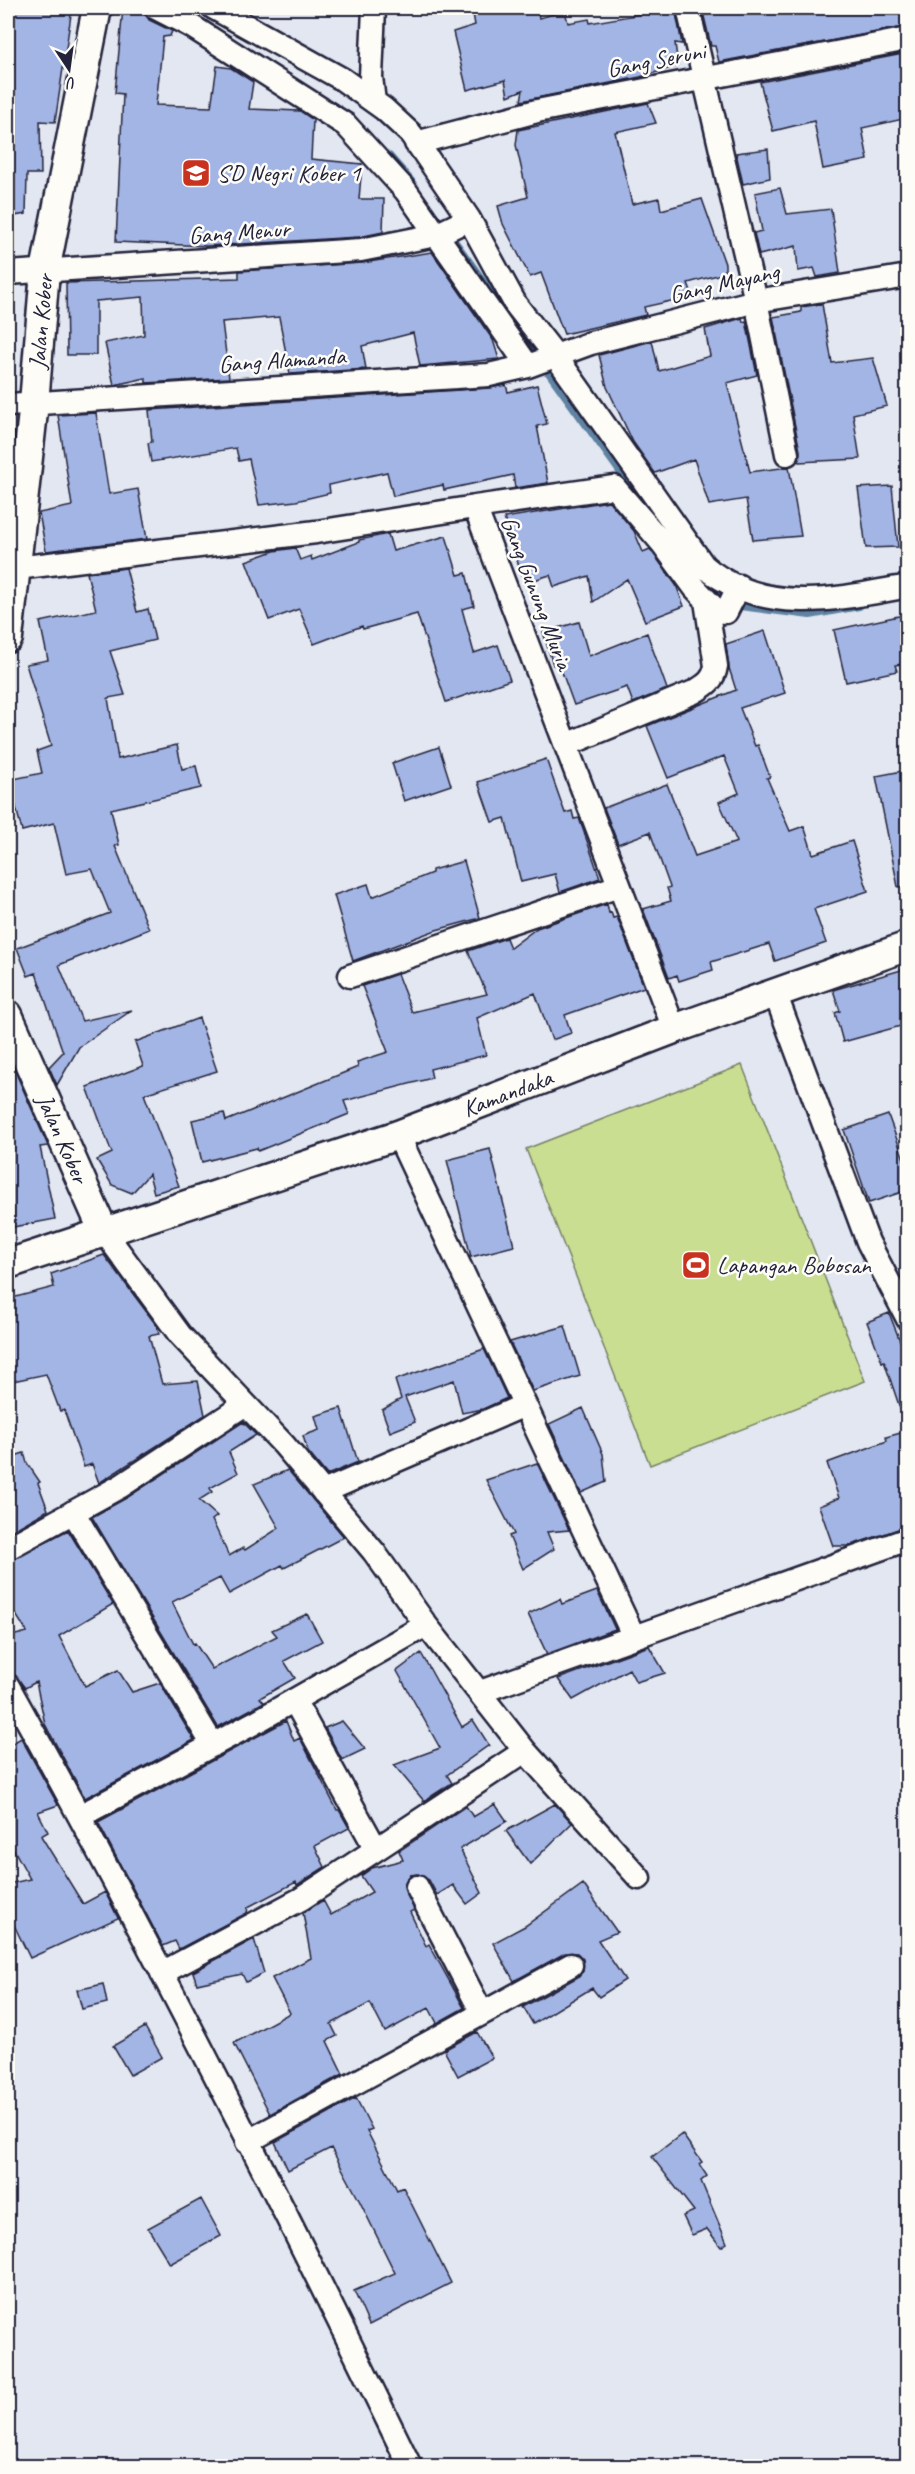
<svg xmlns="http://www.w3.org/2000/svg" width="915" height="2474" font-family="Caveat,sans-serif">
<rect width="100%" height="100%" fill="#e2e7f1"/>
<filter id="ink" filterUnits="userSpaceOnUse"><feTurbulence type="fractalNoise" baseFrequency=".0167" numOctaves="2"/><feDisplacementMap in="SourceGraphic" scale="12" xChannelSelector="R" yChannelSelector="G"/><feConvolveMatrix kernelMatrix="1 2 1 2 8 2 1 2 1" color-interpolation-filters="sRGB"/></filter>
<g filter="url(#ink)">
<path fill="#cade92" stroke="#768066" stroke-width="1.5" d="M742,1065L865,1381L650,1465L526,1149Z"/>
<g fill="none" stroke-linecap="round" stroke-linejoin="round">
<path stroke="#6083a3" stroke-width="8" d="M389,156L411,181
M455,242L649,512
M706,581L740,606L810,615L859,606"/>
</g>
<path fill="#a3b5e4" stroke="#22223b" stroke-width="1.5" d="M8,8H72L55,122L40,121L41,174H27L26,214L8,217V132L12,94H8Z
M123,8H143L149,20L172,31L170,36L163,37L156,105L211,107L217,66L231,68L253,82L249,109L300,111L313,120L311,159L362,164L359,199H384L383,232L359,237L207,246L116,242L123,94L115,93Z
M472,8H537L539,18L565,11L568,23L589,19L590,23L675,8L682,44L675,43L678,66L640,77L521,101L523,90L508,96L505,80L467,90L453,32L475,25Z
M702,8H908V26L719,62L715,46H711Z
M908,53V118L862,128L868,160L823,169L814,121L773,131L760,82Z
M648,103L656,123L615,132L632,204L659,198L661,210L702,199L725,264V273L688,283L693,296L644,307L646,315L564,334L541,273L530,277L503,224L498,206L528,197L516,145L518,130Z
M768,149L770,178L743,184L736,153Z
M780,188L787,214L831,209L840,273L817,277L814,268L798,271L796,246L759,255L754,233L762,231L755,193Z
M432,252L493,340L499,359L420,366L413,333L362,346L366,369L290,374L279,317L222,322L229,378L146,383V378L114,385L105,343L144,335L143,297L96,301V355H67L66,283L239,278V271L362,263Z
M822,304L832,363L873,358L887,406L853,414L860,459L799,462L800,451L773,317L801,312V307Z
M742,318L743,322L746,321L757,375L727,383L750,472L789,467L801,536L753,540L746,499L709,505L694,459L655,473L633,442L607,387L599,355L652,341L659,371L710,356L705,329Z
M506,385L508,392L537,385L547,424L537,426L548,483L515,488L513,475L444,490L443,485L393,496L387,472L329,485L330,493L296,501L259,505L249,459L239,461L236,448L151,462L148,443L152,442L149,410L490,388Z
M96,413L109,494L138,489L147,539L46,551L39,513L72,506L58,415Z
M892,486L898,547L866,548L858,488Z
M609,501L634,531L643,552L650,549L676,585L684,606L645,621L627,579L593,602L589,576L554,587L550,575L524,583L504,518Z
M388,534L393,551L446,536L458,575L466,573L474,606L462,609L474,653L498,645L510,680L446,702L417,614L363,629L362,626L314,644L299,609L269,620L246,561L274,551L295,548L300,560L311,556L312,560L359,542V540Z
M126,568L137,612L148,609L155,640L110,651L125,695L108,698L118,759L177,745L182,769L196,766L201,788L111,809L119,845L115,846L149,929L59,965L82,1021L132,1010L79,1047L57,1085L49,1067L63,1052L36,973L28,976L17,948L110,913L92,869L66,874L54,823L22,831L9,780L42,773L37,751L51,746L26,664L48,660L40,622L96,610L87,573Z
M908,614V663L895,665L897,671L846,682L834,630Z
M579,622L589,656L647,633L667,689L633,703L627,687L574,705L559,664L553,665L543,632Z
M765,631L785,693L740,708L755,746L758,745L770,777L767,778L790,831L804,826L813,854L852,841L868,891L814,909L826,943L775,961L769,944L711,962L713,970L679,981L677,975L669,978L643,909L671,901L667,888L670,887L650,832L618,844L604,808L667,784L695,856L737,842L719,802L739,793L724,756L668,778L647,726L736,690L729,668L726,644Z
M439,747L451,785L404,801L392,763Z
M546,759L565,813L572,811L574,819L579,818L600,878L560,892L555,874L521,882L505,818L492,822L478,782Z
M908,770V886L898,887L876,776Z
M464,861L480,918L436,930L353,961L334,895L368,884L372,897L432,873V870Z
M607,904L609,913L611,912L613,918L617,917L644,987L565,1015L571,1033L552,1040L535,993L477,1018L486,1055L430,1069L432,1078L344,1101L349,1114L258,1151L257,1148L202,1162L192,1120L224,1113L226,1121L358,1067L357,1062L388,1052L362,986L397,974L412,1012L487,994L468,951L506,938L510,948L537,928Z
M908,968V1024L843,1042L835,1013L840,1011L833,990Z
M199,1018L217,1071L144,1094L179,1186L154,1193L149,1174L132,1193L112,1185L97,1160L112,1153L87,1087L143,1066L135,1042Z
M8,1055L48,1146L40,1147L55,1219L8,1228Z
M888,1115L908,1170V1190L869,1203L844,1130Z
M490,1149L514,1246L471,1257L447,1160Z
M104,1255L157,1326L159,1334L149,1336L162,1384L198,1381L205,1415L99,1483L92,1464L84,1467L64,1410L60,1411L46,1374L8,1382V1299L54,1287L51,1274Z
M889,1313L908,1361V1419L904,1420L884,1361L882,1362L867,1322Z
M565,1326L580,1376L533,1391L510,1342Z
M484,1349L507,1398L483,1409L462,1413L454,1380L405,1397L415,1422L390,1432L382,1410L401,1399L395,1380Z
M341,1408L358,1462L327,1475L308,1452L303,1436L319,1430L315,1416Z
M583,1408L603,1454L606,1482L581,1493L549,1424Z
M243,1422L256,1435L229,1452L238,1473L210,1488L212,1492L199,1500L217,1516L212,1520L229,1556L243,1548L245,1550L279,1528L254,1484L288,1470L344,1537L284,1568L282,1565L229,1594L220,1578L172,1602L193,1644L195,1643L212,1669L277,1636L272,1630L307,1614L322,1641L284,1661L295,1678L260,1698L264,1702L218,1727L92,1517L128,1497Z
M908,1431V1526L848,1546H833L819,1506L839,1498L827,1463L887,1441L886,1437Z
M24,1453L27,1463L40,1482L38,1483L48,1510L8,1533V1458Z
M537,1463L569,1530L547,1532L554,1549L523,1569L509,1536L514,1534L486,1480Z
M68,1530L113,1604L59,1636L85,1686L118,1670L132,1692L160,1683L194,1740L85,1798L45,1724L36,1682L25,1688L15,1675L8,1673V1637L27,1632L8,1602V1561Z
M597,1591L615,1629L547,1654L528,1614L560,1599L562,1604Z
M649,1646L665,1673L636,1682L629,1669L573,1700L558,1679Z
M421,1653L462,1727L473,1720L489,1745L447,1775L452,1783L424,1801L394,1765L440,1748L397,1671Z
M286,1721L294,1741L300,1738L337,1810H339L349,1828L315,1846L325,1867L297,1885L296,1882L248,1907L247,1913L179,1949L175,1941L163,1946L98,1822Z
M342,1721L365,1749L342,1760L325,1728Z
M21,1738L58,1805L38,1812L48,1832L41,1836L83,1904L105,1892L118,1918L30,1958L13,1923L8,1924V1884L30,1879L8,1839V1746Z
M495,1804L507,1821L460,1849L482,1893L467,1904L453,1885L437,1895L429,1880L418,1874L410,1875L404,1886L414,1910L410,1912L426,1946L429,1944L464,2008L437,2023L429,2008L385,2032L370,2003L331,2024L337,2036L327,2041L343,2074L270,2114L234,2043L290,2013L272,1978L311,1958L303,1913L323,1900L331,1915L372,1892L361,1876L372,1868L403,1860L399,1851L466,1806L473,1817Z
M555,1804L572,1823L530,1864L506,1831Z
M583,1884L617,1932L598,1940L625,1980L599,1997L592,1988L533,2024L523,2007L578,1977L583,1971V1959L577,1953H565L514,1981L493,1943L525,1926Z
M254,1939L264,1973L246,1982L242,1974L197,1984L193,1972Z
M103,1984L107,2003L82,2009L77,1990Z
M145,2027L162,2057L130,2075L113,2046Z
M477,2032L492,2058L458,2076L444,2050Z
M356,2098L372,2129L367,2131L397,2190L403,2187L451,2283L369,2325L354,2291L395,2273L359,2200L331,2148L288,2170L275,2142Z
M682,2134L702,2162L699,2164L707,2176L701,2181L727,2243L721,2247L707,2229L692,2235L683,2216L694,2211L652,2157Z
M201,2199L221,2236L170,2264L148,2228Z"/>
<g fill="none" stroke-linecap="round" stroke-linejoin="round">
<g stroke="#22223b" stroke-width="27">
<path id="minor" d="M156,8L191,26L346,125L406,191L528,366
M214,8L342,79L384,109L411,134L469,219L516,305L555,355L704,566C764,617 838,599 908,586
M374,8L371,77L374,102
M688,8L756,301L787,454
M416,143L537,111L908,39
M8,273L361,250L436,235L469,219
M8,405L489,375L528,366L591,343L756,301L908,276
M475,507L614,487L662,543L695,588L717,611L726,612L739,586
M8,569L316,532L475,507L674,1029
M566,745L694,692C706,685 714,680 716,666L706,601
M350,976L619,886
M775,993L868,1242L908,1319
M398,1135L634,1637
M103,1230L180,1335L284,1445L374,1552L426,1625L525,1751L639,1878
M323,1492L525,1405
M73,1512L213,1745
M8,1548L121,1486L244,1405
M8,1686C150,1941 282,2203 410,2466
M480,1692L908,1539
M294,1700L376,1849
M80,1816L254,1723L426,1625
M417,1887L482,2013
M162,1973L301,1899L525,1751
M247,2142L571,1965"/>
</g>
<g stroke="#22223b" stroke-width="33">
<g id="tertiary">
<path id="s1" d="M8,638L34,403L45,271L97,8"/>
<path id="s2" d="M8,1015L103,1230"/>
<path id="s3" d="M8,1264L398,1135L674,1029L908,946"/>
</g>
</g>
<use href="#minor" stroke="#fdfcf7" stroke-width="22"/>
<use href="#tertiary" stroke="#fdfcf7" stroke-width="28"/>
</g>
</g>
<defs>
<g id="school-square" transform="scale(1.5)"><rect x="-9" y="-9" width="18" height="18" rx="4" fill="#c8321e" stroke="#fdfcf7"/><path d="M0-5L7-2L0 1L-7-2ZM-4 1L0 2.5L4 1V4Q0 6-4 4Z" fill="#fff"/></g>
<g id="stadium-square" transform="scale(1.5)"><rect x="-9" y="-9" width="18" height="18" rx="4" fill="#c8321e" stroke="#fdfcf7"/><path d="M0-5a6.5 5 0 1 0 0 10a6.5 5 0 1 0 0-10ZM-3.5-1.8h7v3.6h-7Z" fill="#fff"/></g>
</defs>
<g fill-rule="evenodd">
<use href="#school-square" x="196" y="173"/>
<use href="#stadium-square" x="696" y="1265"/>
</g>
<g text-anchor="middle" dominant-baseline="central" stroke-width="5" stroke-linejoin="round" paint-order="stroke">
<g font-size="24" fill="#22223b" stroke="#fdfcf7">
<text transform="translate(656 60) rotate(-11)">Gang Seruni</text>
<text transform="translate(239 232) rotate(-4)">Gang Menur</text>
<text transform="translate(724 283) rotate(-13)">Gang Mayang</text>
<text stroke="none"><textPath href="#s1" startOffset="318">Jalan Kober</textPath></text>
<text transform="translate(282 360) rotate(-4)">Gang Alamanda</text>
<text transform="translate(537 593) rotate(69)">Gang Gunung Muria</text>
<text stroke="none"><textPath href="#s3" startOffset="528">Kamandaka</textPath></text>
<text stroke="none"><textPath href="#s2" startOffset="135">Jalan Kober</textPath></text>
</g>
<g font-size="24" fill="#22223b" stroke="#fdfcf7" text-anchor="start">
<text x="217" y="173">SD Negri Kober 1</text>
<text x="717" y="1265">Lapangan Bobosan</text>
</g>
</g>
<rect width="915" height="2474" fill="none" stroke="#fdfcf7" stroke-width="30"/>
<rect x="15" y="15" width="885" height="2444" fill="none" stroke="#22223b" stroke-width="2" filter="url(#ink)"/>
<g transform="translate(69 69) rotate(167)" stroke="#fdfcf7" stroke-width="4.5" paint-order="stroke">
<path d="M0-4.5L10 22L0 15L-10 22Z" fill="#22223b"/>
<text y="-9" font-size="16" font-weight="bold" text-anchor="middle" fill="#22223b">U</text>
</g>
</svg>
